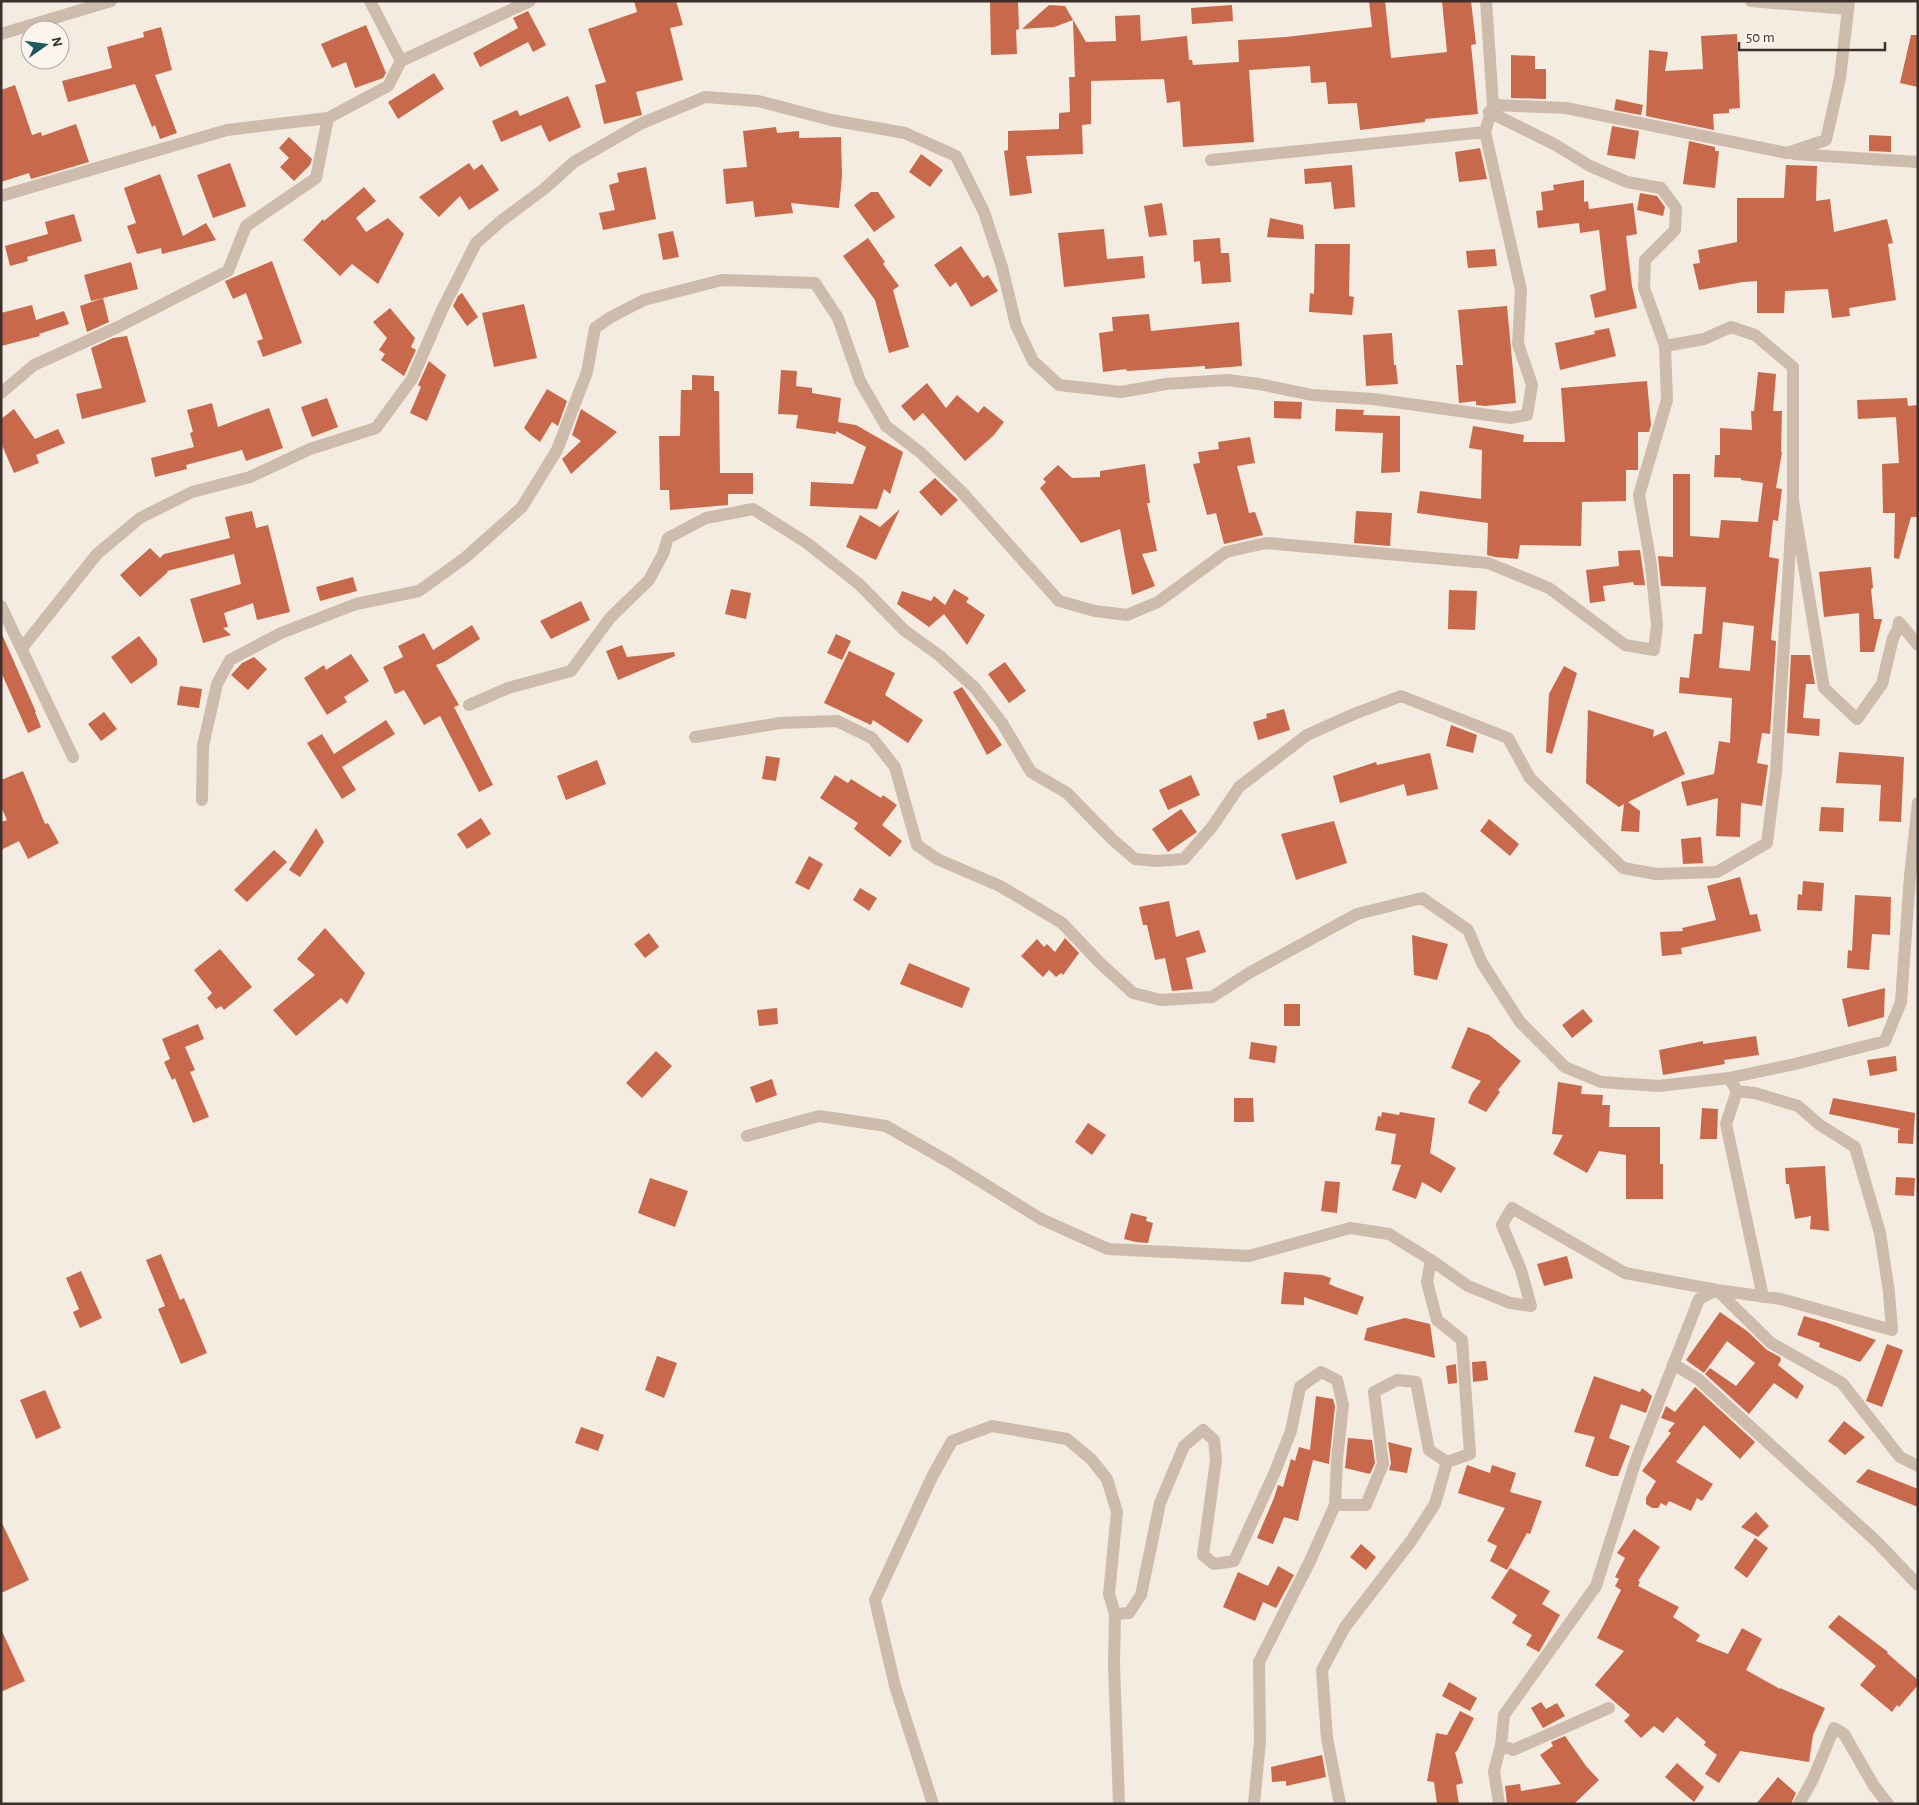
<svg xmlns="http://www.w3.org/2000/svg" width="1919" height="1805" font-family="'Alegreya Sans',sans-serif">
<rect width="100%" height="100%" fill="#f4ebe1"/>
<path fill="#c8694b" fill-rule="evenodd" d="M634,1H676L683,25L670,28L683,80L636,92L642,115L604,124L595,85L606,82L588,29L637,12Z
M990,1H1018L1019,29L1016,30L1017,54L991,55Z
M1369,1H1385L1391,58L1447,52L1442,1H1471L1476,44L1471,45L1478,114L1425,119V122L1360,130L1357,103L1328,104L1326,82L1311,83L1310,66L1249,70L1254,142L1183,147L1180,101L1167,103L1164,79L1091,81V124L1082,125L1083,154L1026,156L1032,193L1010,196L1004,151L1008,150V131L1059,129V113L1070,112L1069,77H1075L1073,20L1054,27L1022,29L1049,5L1065,6L1086,42L1116,41L1115,16L1140,15L1141,41L1187,36L1189,60H1192L1193,65L1239,62L1238,40L1286,37L1372,27Z
M1232,5L1233,21L1192,24L1191,8Z
M528,11L546,45L533,52L528,42L480,67L473,53L518,28L513,18Z
M366,25L386,73L383,78L355,88L346,62L332,68L321,44Z
M161,27L172,70L155,75L177,133L160,139L155,125L152,127L135,84L68,102L62,81L112,68L107,47L144,37L143,32Z
M1737,34L1740,108L1729,109V113L1713,114L1714,130L1646,116L1649,50L1668,52L1665,71L1703,69L1701,36Z
M1911,35H1918V87L1900,83Z
M1511,55L1535,56V69H1546V99L1511,98Z
M434,73L444,89L398,119L388,102Z
M15,85L32,135L41,132L42,136L76,124L89,162L31,179L29,173L1,182V90Z
M568,96L581,127L549,142L541,125L501,142L492,121L517,110L520,116Z
M1616,99L1643,105L1641,115L1614,110Z
M1612,126L1639,131L1635,159L1607,155Z
M776,127L777,133L799,131V138L841,137L842,176L839,208L791,203L793,213L755,217L753,201L726,204L723,169L747,167L743,131Z
M1869,135L1891,136V152L1869,151Z
M289,137L312,159L310,165L294,181L280,167L289,158L279,148Z
M1689,141L1715,147V151H1719L1715,188L1683,184Z
M1480,148L1487,179L1459,182L1455,152Z
M921,154L943,170L930,187L909,172Z
M230,163L246,206L213,218L197,175Z
M469,163L474,170L482,164L499,190L469,210L460,196L439,217L419,197Z
M1352,165L1355,207L1334,209L1331,182L1305,184L1304,169Z
M1786,165L1817,166L1816,201L1830,199L1834,232L1887,219L1893,243L1888,244L1896,300L1849,308L1850,316L1832,318L1828,289L1785,291L1784,313H1757V281L1743,282L1699,290L1693,264L1700,263L1698,250L1737,242V198H1784Z
M646,167L656,219L603,230L599,213L615,210L609,185L619,182L617,173Z
M160,174L183,236L206,223L216,240L162,254L161,248L137,254L127,226L136,223L124,188Z
M1584,180V202L1588,201L1589,209L1633,203L1637,234L1626,236L1632,286L1637,308L1595,318L1590,295L1606,290L1599,230L1580,233L1579,223L1538,228L1536,211L1543,210L1541,192L1554,190L1553,185Z
M364,187L376,201L356,218L366,232L388,218L404,234L378,284L352,264L340,276L303,240L323,219L324,221Z
M871,192H878L895,217L874,232L854,205Z
M1640,193L1657,196L1665,207L1663,216L1637,210Z
M1162,203L1167,235L1149,237L1144,206Z
M74,214L82,241L27,257L28,261L10,266L5,246L48,234L45,222Z
M1270,218L1303,225L1304,239L1267,237Z
M1104,229L1107,259L1143,256L1145,278L1064,287L1058,233Z
M673,231L679,257L663,260L658,234Z
M868,238L885,262L883,264L899,286L893,290L909,347L889,353L875,300L843,256Z
M1220,238L1221,253H1229L1231,282L1202,284L1200,261L1194,262L1193,240Z
M1315,244H1350L1349,296L1354,297L1352,315L1309,312L1310,293L1314,294Z
M961,246L983,278L988,275L998,291L971,307L956,282L950,287L934,265Z
M1495,249L1497,266L1468,268L1466,251Z
M272,261L302,343L263,357L257,341L263,339L246,293L233,299L225,281Z
M131,262L138,289L91,301L84,275Z
M462,293L478,317L467,326L453,306L458,296Z
M103,298L109,322L87,332L80,306Z
M524,304L537,358L494,367L482,313Z
M32,305L36,320L64,311L69,324L39,334L40,336L1,346V313Z
M1507,306L1516,403L1485,406L1476,405V401L1459,403L1456,365H1463L1458,310Z
M390,308L415,338L411,347L416,350L404,376L381,360L385,354L379,350L387,338L373,322Z
M1149,314L1151,331L1239,322L1242,366L1205,369V366L1127,371L1126,369L1103,372L1099,333L1113,331L1112,317Z
M1609,328L1616,356L1560,370L1555,343L1595,334L1594,331Z
M1392,333L1394,365H1396L1398,384L1366,386L1363,335Z
M127,336L146,402L82,419L76,394L102,388L91,348L113,338Z
M429,361L446,375L427,421L410,413L421,387L418,385Z
M781,370L797,371L796,386L812,388V393L841,398L838,422L856,425L903,452L890,494L884,489L877,509L810,506L811,482L853,484L866,447L836,431V434L796,428L798,415L778,414Z
M1758,372L1776,374L1773,411H1782L1781,452H1782L1776,488L1782,489L1778,521L1773,520L1769,557L1779,559L1771,640L1776,641L1770,734L1762,733L1757,763L1768,765L1762,806L1741,803L1740,837L1716,836L1718,798L1687,806L1681,782L1714,774L1719,741L1730,743L1732,698L1679,693L1680,677L1689,678L1694,634H1702L1706,587L1661,586L1658,556L1673,557V474H1690V536L1719,538L1721,520L1758,522L1763,483L1741,480V478L1714,477L1715,455H1720V428L1752,430L1751,411H1754ZM1723,622L1754,626L1750,671L1719,668Z
M692,375L714,376V391H719L720,473H753V494H728V505L670,510L669,490H660L659,436H680L681,390H692Z
M1647,381L1651,425L1649,432H1638V470H1626V501L1582,502L1581,546L1520,545L1518,559L1495,557L1487,555L1488,523L1417,513L1420,491L1481,499L1482,450L1469,448L1473,426L1524,435L1523,442H1565L1561,388Z
M927,383L946,408L957,395L978,413L984,406L1004,422L994,435L965,461L923,413L914,421L901,406Z
M547,389L567,401L558,426L552,422L540,442L532,436L524,428Z
M327,398L338,427L312,437L301,407Z
M1907,398L1908,406L1918,405V517H1911L1899,559L1894,558L1895,513H1883L1882,464L1899,463L1896,417L1858,419L1857,400Z
M1274,401L1302,402L1301,419L1274,418Z
M212,403L218,427L269,408L283,448L246,461L242,450L186,465L187,469L155,477L151,458L194,447L190,433L193,432L187,410Z
M14,409L35,439L58,429L65,443L36,455L39,463L14,473L1,443V419Z
M581,409L617,432L571,474L562,459L581,441L572,435Z
M1336,409L1364,410L1363,415L1400,416V472L1381,473L1383,433L1335,431Z
M1250,437L1255,463L1237,466L1249,513L1255,512L1263,535L1224,544L1216,513L1207,515L1193,464L1200,463L1198,452L1219,449L1218,442Z
M1145,464L1150,503H1147L1157,551L1142,554L1155,586L1132,595L1120,529L1081,543L1040,488L1046,482L1043,479L1058,465L1072,478L1100,477V471Z
M935,478L958,500L941,516L919,492Z
M900,509L876,560L846,547L860,515L880,527Z
M252,511L256,528L268,525L290,612L257,620L253,603L224,613L228,627L223,628L231,635L203,643L190,599L241,584L234,554L167,571L168,572L140,597L120,575L150,548L160,558L164,554L230,538L225,517Z
M1356,511L1392,513L1390,546L1354,543Z
M1640,550L1645,585H1634L1633,582L1603,586L1605,601L1590,603L1586,570L1619,566L1618,551Z
M1871,567L1873,588L1871,589L1874,619H1882L1874,652H1860L1859,613L1824,617L1819,572Z
M353,577L357,591L320,601L316,587Z
M731,589L751,593L746,619L725,614Z
M954,589L969,598L966,602L985,615L967,645L944,614L929,627L897,604L902,591L931,601L934,596L945,605Z
M1449,590L1477,591L1475,630L1448,629Z
M581,601L590,620L551,639L540,621Z
M472,625L480,639L444,662L436,665L459,705L454,707L493,785L479,792L440,716L424,725L404,690L395,694L383,667L403,657L398,646L424,633L433,650Z
M1,632L36,712H35L41,727L28,733L1,672Z
M836,634L851,641L842,660L827,653Z
M139,636L157,659V665L131,684L111,657Z
M622,645L627,657L674,652L675,656L618,680L606,651Z
M849,651L895,673L885,695L923,720L908,743L873,720L871,725L824,703Z
M351,654L369,681L344,697L347,702L327,715L304,678L324,665L326,670Z
M1791,655H1810L1815,684H1806L1803,718L1820,719L1819,736L1787,733Z
M254,657L267,669L248,690L231,675L242,663Z
M1005,662L1026,691L1009,703L988,674Z
M1564,666L1577,673L1552,754L1546,752L1549,694Z
M180,686L202,689L199,708L177,705Z
M962,687L1002,745L987,755L953,692Z
M1284,709L1290,730L1258,740L1253,722L1267,718L1266,714Z
M1588,710L1654,730L1653,737L1666,731L1685,774L1628,802L1640,811L1639,832L1621,831L1624,804L1619,807L1586,783Z
M104,712L117,729L101,741L88,724Z
M386,720L395,734L342,767L356,790L342,799L307,743L322,734L334,754Z
M1451,725L1477,735L1473,753L1446,746Z
M1839,752L1904,757L1901,822L1879,821L1881,785L1836,783Z
M1430,753L1438,789L1407,796L1404,784L1340,803L1333,776L1376,762L1377,765Z
M766,756L780,758L776,781L762,779Z
M597,760L606,784L566,800L557,776Z
M23,771L45,824L48,823L59,843L28,859L19,841L1,850V822L7,820L1,807V780Z
M835,775L848,783L851,779L881,798L883,795L897,805L882,825L902,841L890,857L854,829L858,823L820,798Z
M1191,775L1200,795L1168,810L1159,790Z
M1821,807L1844,808L1843,832L1819,831Z
M1181,809L1197,832L1168,852L1152,829Z
M481,818L491,834L467,849L457,834Z
M1489,819L1519,844L1510,856L1480,831Z
M1334,821L1347,863L1296,880L1281,834Z
M316,828L324,842L300,877L289,870Z
M1701,837L1703,863L1683,864L1681,839Z
M274,850L287,862L247,902L234,890Z
M809,856L823,864L809,890L795,883Z
M1740,877L1750,915L1757,914L1761,931L1681,948L1682,954L1662,956L1660,932L1683,931L1682,928L1716,920L1707,886Z
M1803,881L1824,883L1822,911L1797,910L1798,894L1802,895Z
M860,888L877,898L869,911L853,900Z
M1855,895L1891,897L1890,935L1872,934L1869,970L1847,968L1848,950L1852,951Z
M1169,901L1176,937L1199,930L1206,952L1186,958L1193,989L1172,991L1165,958L1155,960L1147,925H1143L1139,907Z
M325,928L365,973L347,1004L341,998L296,1036L273,1010L315,975L297,959Z
M649,933L659,947L645,958L634,944Z
M1412,935L1448,944L1437,980L1414,975Z
M1065,938L1079,953L1063,975L1061,973L1056,977L1049,970L1043,977L1021,956L1037,939L1044,947L1047,944L1055,952Z
M220,949L252,987L224,1010L221,1006L216,1009L207,998L212,993L194,970Z
M909,963L970,988L962,1008L900,984Z
M1885,988L1884,1017L1848,1027L1842,999Z
M1284,1004H1300V1026H1284Z
M777,1008L778,1024L759,1026L757,1010Z
M1583,1009L1593,1021L1572,1038L1562,1025Z
M198,1024L204,1039L185,1047L195,1070L190,1072L209,1117L193,1123L175,1078L172,1080L164,1062L170,1059L162,1039Z
M1468,1027L1489,1035L1521,1061L1498,1090L1500,1092L1486,1112L1468,1103L1472,1093L1481,1081L1451,1068Z
M1756,1036L1759,1055L1724,1060L1725,1064L1663,1075L1659,1050L1703,1041V1044Z
M1251,1042L1277,1046L1275,1063L1249,1059Z
M656,1051L672,1066L642,1098L626,1083Z
M1896,1056L1897,1071L1870,1076L1867,1060Z
M772,1079L777,1095L756,1103L750,1087Z
M1558,1082L1582,1086L1581,1094L1603,1095L1602,1105H1610L1609,1127H1660V1164H1663V1199H1626V1155L1599,1151L1587,1173L1553,1154L1563,1135L1552,1134Z
M1234,1098H1253L1254,1122H1234Z
M1833,1098L1915,1113L1913,1144L1898,1143V1130L1901,1129L1829,1114Z
M1702,1108L1718,1109L1717,1139H1700Z
M1382,1112L1399,1115L1400,1112L1435,1118L1430,1153L1456,1168L1441,1193L1422,1182L1416,1199L1392,1190L1401,1165L1391,1164L1396,1134L1375,1130L1378,1116L1381,1117Z
M1088,1123L1106,1135L1092,1155L1075,1142Z
M1825,1166L1829,1231L1810,1229L1811,1216L1795,1219L1789,1184H1786L1785,1168Z
M1896,1177L1915,1178L1914,1196L1895,1195Z
M650,1178L688,1191L675,1227L638,1213Z
M1325,1181L1340,1182L1337,1213L1321,1211Z
M1131,1213L1147,1217L1146,1221L1153,1223L1148,1243L1136,1242L1124,1239Z
M161,1254L180,1300L184,1298L207,1353L181,1364L158,1309L165,1306L146,1260Z
M1567,1256L1573,1278L1544,1286L1537,1264Z
M81,1271L102,1318L80,1328L73,1312L79,1309L66,1278Z
M1284,1272L1322,1275L1331,1278L1329,1284L1336,1287L1364,1297L1357,1315L1304,1297V1305L1281,1304Z
M1720,1312L1747,1331L1767,1350L1780,1357L1781,1360L1778,1365L1804,1386L1797,1399L1774,1383L1749,1414L1705,1374L1710,1368L1736,1386L1755,1363L1727,1341L1704,1373L1686,1360Z
M1804,1316L1828,1323L1876,1340L1860,1362L1819,1347L1820,1343L1797,1335Z
M1405,1318L1430,1324L1435,1358L1364,1340L1367,1328Z
M1887,1344L1903,1350L1882,1407L1866,1401Z
M657,1356L677,1363L664,1398L645,1390Z
M1486,1361L1488,1380L1473,1382L1472,1362Z
M1456,1364L1457,1383L1448,1384L1446,1366Z
M1594,1376L1640,1392L1642,1388L1652,1396L1646,1413L1621,1404L1609,1438L1630,1446L1618,1476H1612L1585,1466L1595,1437L1574,1432Z
M1695,1387L1755,1442L1740,1459L1704,1425L1676,1462L1713,1484L1702,1501L1697,1498L1691,1511L1669,1501L1666,1506L1661,1503L1658,1508H1652L1646,1504V1498L1656,1481L1642,1471L1671,1433L1668,1431L1675,1423L1661,1418L1666,1406L1675,1412Z
M45,1390L61,1428L36,1439L20,1400Z
M1316,1396L1333,1399L1335,1406L1329,1464L1313,1460L1298,1521L1284,1517L1273,1544L1257,1538L1274,1498L1278,1485L1283,1487L1291,1459L1295,1461L1299,1447L1310,1450Z
M1844,1421L1865,1437L1845,1455L1828,1441Z
M581,1427L604,1435L598,1451L575,1443Z
M1348,1438L1372,1440L1375,1463L1370,1474L1345,1468Z
M1388,1442L1412,1448L1407,1473L1389,1470L1391,1463Z
M1467,1465L1490,1473L1492,1465L1516,1473L1510,1492L1542,1501L1530,1534L1527,1533L1507,1570L1490,1561L1497,1546L1487,1541L1505,1508L1458,1493Z
M1868,1469L1918,1489V1507L1856,1482Z
M1756,1512L1769,1526L1758,1537L1741,1527Z
M1,1521L29,1580L1,1593Z
M1634,1529L1660,1547L1638,1581L1640,1582L1638,1586L1679,1607L1673,1617L1700,1635L1696,1641L1728,1654L1742,1628L1762,1639L1746,1670L1780,1689V1688L1825,1708L1813,1735L1809,1762L1740,1751L1719,1783L1705,1774L1717,1755L1704,1745L1706,1742L1677,1717L1663,1733L1654,1726L1641,1738L1624,1721L1630,1715L1595,1685L1624,1651L1597,1638L1621,1590L1615,1586L1619,1579L1615,1577L1625,1558L1617,1553Z
M1755,1538L1768,1548L1747,1578L1734,1568Z
M1361,1544L1376,1557L1366,1570L1350,1557Z
M1278,1566L1294,1575L1276,1608L1263,1602L1255,1621L1223,1607L1238,1572L1268,1586Z
M1510,1568L1550,1591L1542,1604L1560,1615L1539,1652L1526,1645L1532,1635L1512,1623L1517,1615L1491,1598Z
M1839,1615L1888,1652L1887,1653L1918,1680V1685L1899,1707L1897,1705L1892,1712L1860,1685L1876,1666L1828,1627Z
M1,1629L25,1681L1,1692Z
M1449,1682L1477,1698L1470,1711L1442,1696Z
M1541,1702L1546,1709L1557,1703L1565,1716L1543,1728L1531,1708Z
M1460,1711L1474,1718L1457,1751L1455,1752L1463,1783L1456,1785L1459,1804H1437L1434,1782L1427,1781L1436,1733L1447,1735Z
M1565,1736L1586,1766L1599,1780L1574,1804H1507L1505,1786L1520,1784L1521,1791L1561,1784L1540,1755L1553,1746L1551,1742Z
M1322,1755L1326,1777L1286,1786V1781L1272,1782L1271,1767Z
M1677,1763L1704,1787L1694,1802L1665,1777Z
M1778,1777L1796,1793L1791,1804H1756Z"/>
<g fill="none" stroke-linecap="round" stroke-linejoin="round">
<path stroke="#cdbbac" stroke-width="12" d="M370,1L401,61
M1751,1L1848,9
M1,34L111,1
M1493,105L1566,108L1787,153L1826,140L1840,78L1849,1
M1489,112L1554,144L1590,166L1627,182L1661,188L1676,208L1675,230L1645,260L1644,288L1665,346L1704,339L1731,327L1755,335L1793,367V500L1824,688L1857,719L1882,684L1893,638L1898,629L1899,622L1918,645
M1794,154L1918,162
M1211,160L1485,132L1493,105L1486,1
M1,196L227,130L328,118
M1,393L34,365L118,327L228,271L246,226L316,178L328,118L388,86L401,61L530,1
M1,606L73,757
M22,648L97,554L140,518L192,492L250,477L310,449L376,428L412,379L442,310L476,243L501,221L544,189L574,162L640,124L705,97L758,101L831,120L905,133L956,156L984,212L1002,267L1016,325L1033,361L1059,385L1121,392L1166,384L1227,380L1259,384L1312,395L1373,399L1510,418L1527,415L1532,385L1518,344L1521,290L1485,132
M469,705L508,688L571,671L610,618L649,580L663,554L668,538L706,518L753,509L807,543L859,584L904,630L940,656L975,688L1002,723L1031,772L1067,793L1112,839L1135,859L1157,861L1184,859L1212,827L1239,787L1277,758L1307,735L1354,714L1401,696L1508,738L1530,778L1623,868L1656,874L1717,872L1767,843L1776,772L1793,500
M695,737L780,723L837,721L872,738L895,767L917,845L937,859L1000,886L1062,923L1100,963L1133,993L1161,1000L1212,997L1249,973L1357,914L1422,898L1468,930L1482,963L1520,1022L1565,1067L1601,1082L1659,1086L1729,1078
M202,800L203,746L217,684L230,660L281,633L356,604L419,591L466,557L522,507L557,450L587,372L595,328L611,317L644,300L722,280L815,283L838,318L860,381L886,426L921,453L961,491L1059,601L1095,611L1127,615L1158,602L1226,552L1266,543L1488,563L1549,588L1625,645L1654,650L1657,625L1651,565L1639,495L1667,400L1665,346
M1737,1091L1726,1124L1763,1297
M747,1136L819,1116L886,1126L949,1162L1041,1219L1108,1249L1249,1256L1350,1228L1389,1234L1431,1260L1468,1286L1510,1303L1531,1306L1521,1270L1502,1225L1512,1208L1625,1273L1717,1290L1781,1299L1892,1330L1889,1292L1880,1233L1855,1147L1820,1125L1798,1106L1755,1093L1737,1091L1729,1078L1795,1064L1885,1041L1901,1002L1910,876L1918,803
M1673,1364L1698,1379L1876,1541L1918,1585
M1115,1614L1114,1665L1119,1804
M1501,1745L1513,1750L1609,1708
M933,1804L895,1686L875,1600L932,1477L952,1441L992,1426L1067,1439L1091,1459L1107,1479L1117,1512L1109,1594L1115,1614L1129,1613L1141,1595L1160,1503L1184,1446L1203,1430L1214,1440L1216,1460L1203,1555L1214,1564L1234,1561L1274,1474L1291,1431L1300,1387L1321,1372L1337,1380L1343,1405L1337,1459L1335,1505H1366L1383,1464L1374,1392L1397,1380L1416,1382L1429,1450L1447,1462L1470,1454L1462,1340L1437,1320L1427,1282L1431,1260
M1254,1804L1260,1741L1259,1662L1310,1561L1335,1505
M1340,1804L1327,1738L1322,1670L1345,1627L1411,1541L1435,1504L1447,1462
M1499,1804L1494,1771L1501,1745L1504,1715L1596,1586L1636,1460L1699,1299L1717,1290L1771,1343L1842,1383L1900,1457L1918,1466
M1799,1804L1813,1779L1834,1728L1844,1734L1874,1786L1888,1804"/>
</g>
<rect width="1919" height="1805" fill="none" stroke="#3b302b" stroke-width="5"/>
<g transform="translate(45 45) rotate(76)"><circle r="24" fill="#fbf5ee" stroke="#aea6a0"/>
<path d="M0-4L9 19L0 12L-9 19Z" fill="#1f5a5e"/>
<text y="-8" font-size="14" font-weight="bold" text-anchor="middle" fill="#3b302b">N</text>
</g>
<path d="M1739 42v8h146v-8" fill="none" stroke="#3b302b" stroke-width="2.5"/>
<text x="1746" y="42" font-size="15" fill="#3b302b" stroke="#fbf5ee" stroke-width="4" paint-order="stroke">50 m</text>
</svg>
